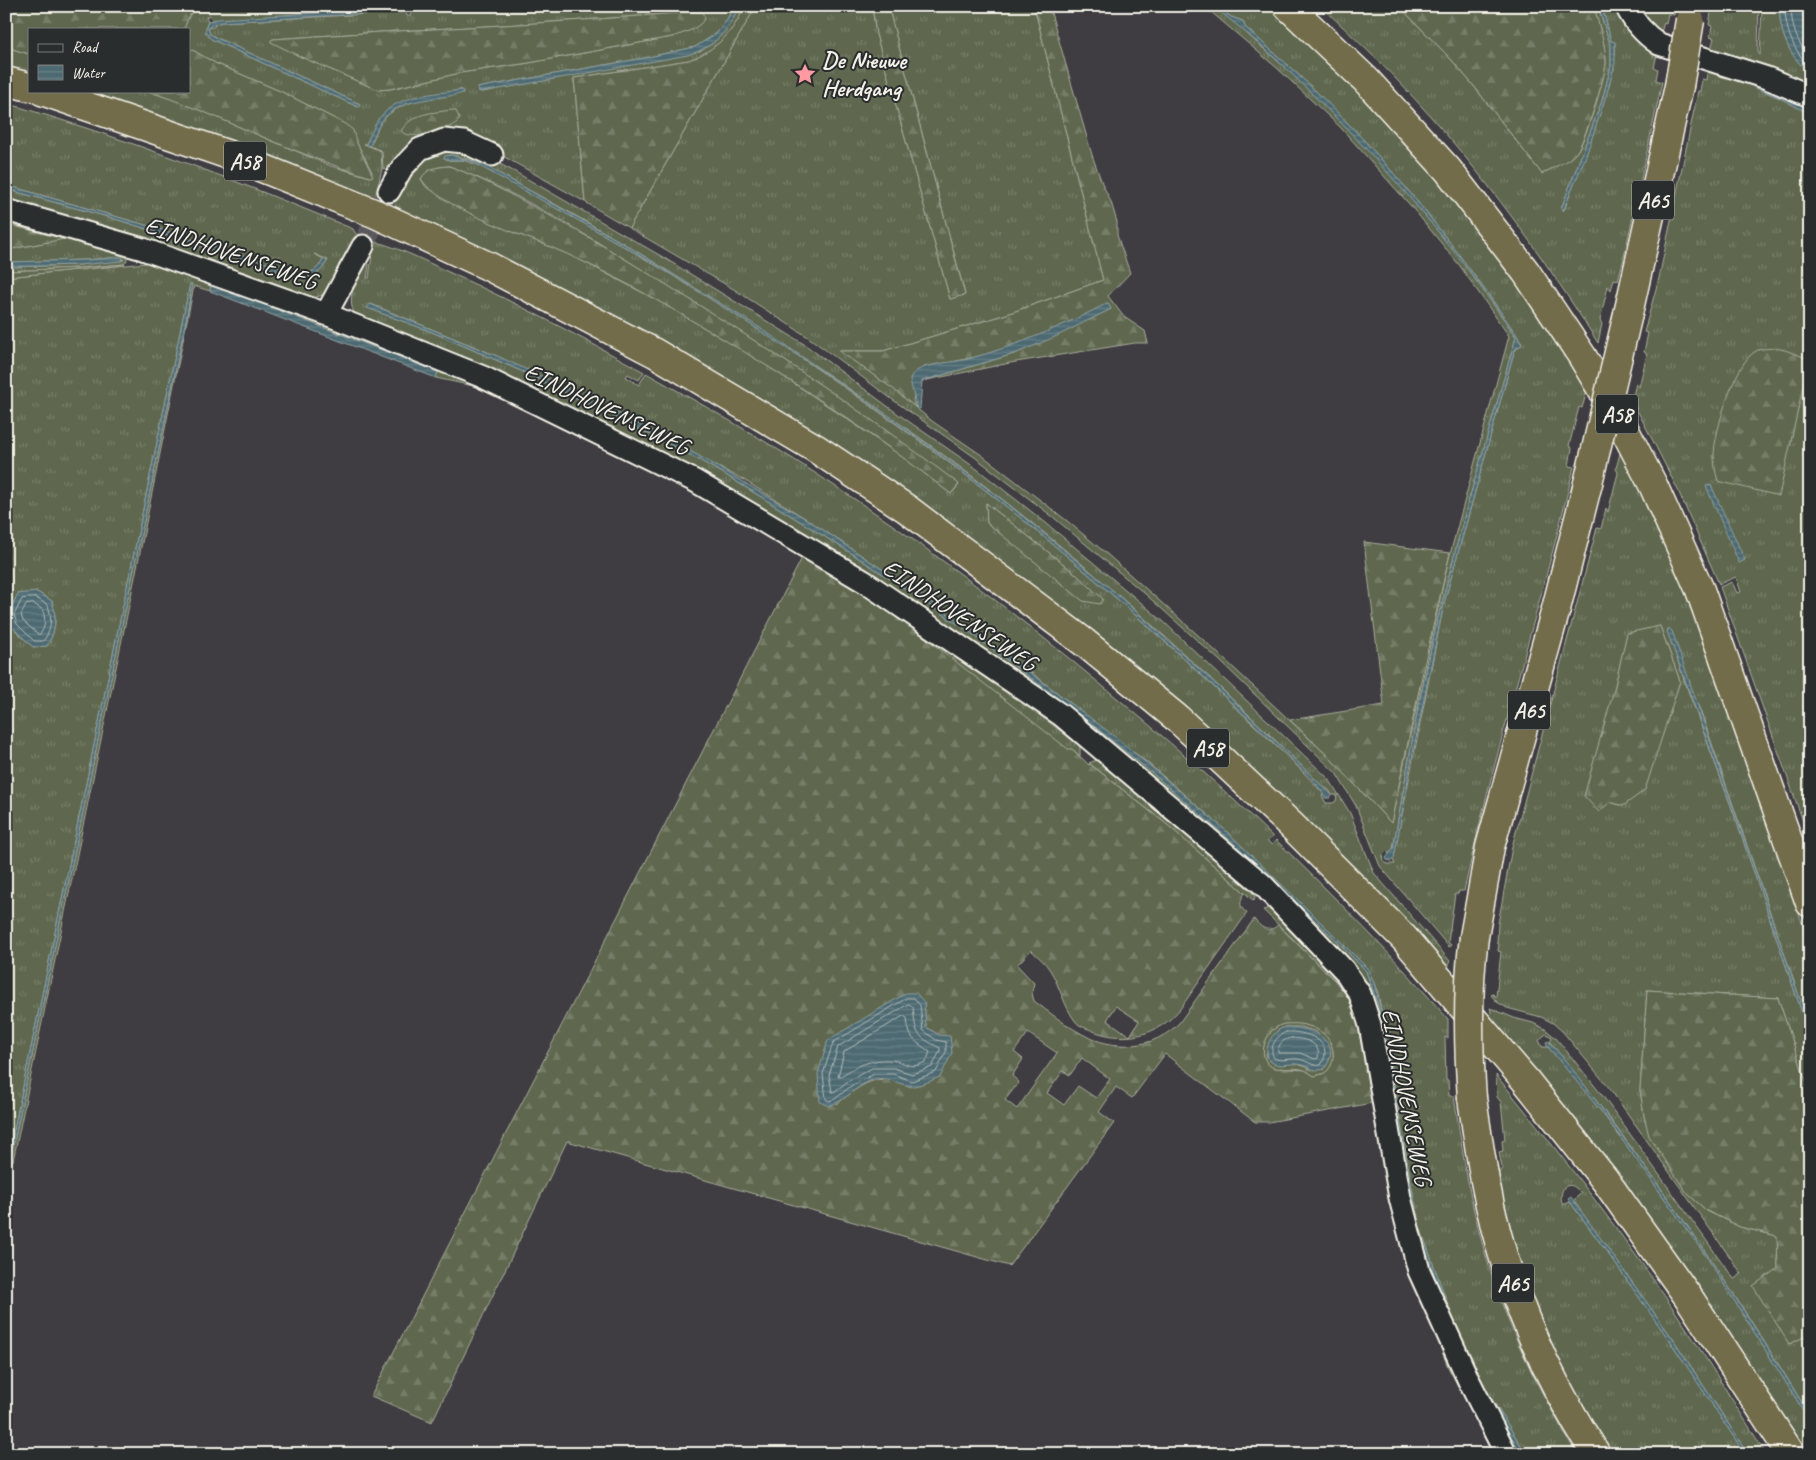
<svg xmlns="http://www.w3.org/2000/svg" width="1816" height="1460" viewBox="0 0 1816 1460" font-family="Caveat,sans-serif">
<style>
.grass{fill:url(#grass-tufts);stroke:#a9ac9c;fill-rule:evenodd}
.forest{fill:url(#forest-firs);stroke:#a9ac9c;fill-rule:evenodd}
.water{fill:url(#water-rules);stroke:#90a0a1}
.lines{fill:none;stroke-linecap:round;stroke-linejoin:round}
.shore{stroke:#b1bbb9;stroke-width:1}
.minor-tunnel{stroke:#5a585b;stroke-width:21;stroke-dasharray:21 11;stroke-linecap:butt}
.minor-casing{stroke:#f4f1e8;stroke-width:25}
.motorway-casing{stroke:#f4f1e8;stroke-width:31}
.minor{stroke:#2a2d2e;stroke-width:21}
.motorway{stroke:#736c4b;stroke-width:28}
.motorway-bridge-casing{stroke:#f4f1e8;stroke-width:31;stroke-linecap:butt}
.motorway-bridge{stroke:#736c4b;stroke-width:28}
.labels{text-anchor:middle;stroke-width:4;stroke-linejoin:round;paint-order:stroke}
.shield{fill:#2a2d2e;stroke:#b7b6b0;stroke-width:1}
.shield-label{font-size:22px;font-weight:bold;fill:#f4f1e8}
.poi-label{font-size:24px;font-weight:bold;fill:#f4f1e8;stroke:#2a2d2e;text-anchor:start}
.street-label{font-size:24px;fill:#f4f1e8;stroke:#2a2d2e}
</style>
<defs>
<pattern id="grass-tufts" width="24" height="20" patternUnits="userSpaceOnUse" patternTransform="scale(1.25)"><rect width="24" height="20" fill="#5e684f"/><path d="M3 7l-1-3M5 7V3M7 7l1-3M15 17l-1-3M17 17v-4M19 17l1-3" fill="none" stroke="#767e68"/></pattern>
<pattern id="forest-firs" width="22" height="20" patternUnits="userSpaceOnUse" patternTransform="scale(1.25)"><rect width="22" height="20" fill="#5e684f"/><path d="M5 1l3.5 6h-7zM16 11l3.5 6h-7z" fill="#767e68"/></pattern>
<pattern id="water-rules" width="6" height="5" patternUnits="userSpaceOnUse" patternTransform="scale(1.25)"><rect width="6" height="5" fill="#4d6a72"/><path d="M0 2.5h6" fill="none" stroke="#678086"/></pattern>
</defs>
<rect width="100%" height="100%" fill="#3f3d42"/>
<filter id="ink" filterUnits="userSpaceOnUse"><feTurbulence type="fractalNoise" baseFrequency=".02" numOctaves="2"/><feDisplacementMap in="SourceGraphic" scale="10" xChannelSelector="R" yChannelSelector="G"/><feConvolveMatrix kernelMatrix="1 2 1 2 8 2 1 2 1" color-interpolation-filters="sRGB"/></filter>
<g filter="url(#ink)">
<g class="grass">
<path d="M203 6H406V8L212 20 210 15 206 17 208 21 206 27 211 39 358 107 360 104 217 38 210 34 208 29 210 26 211 28 215 26V24L222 22 406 12 407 16H411L410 12 496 6H734L726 21 717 33 695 47 644 58 482 87 478 88V91L482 92 700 51C721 40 729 27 740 6H745C733 33 716 50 689 60L574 78 585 202 483 145 458 135 383 169 382 151 370 146C374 138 377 128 382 121 400 99 435 97 461 90L403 101 377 122 366 144H364L381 151 382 169 375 198 201 131 85 91H148L179 101 331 166 370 177 372 172 356 141 345 124 282 92 215 63 189 48V29H184C189 16 189 11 203 6ZM689 12H702L693 29 672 37 529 63 460 73 390 89 378 90 299 56 271 41 273 39C412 29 551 24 689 12Z"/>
<path d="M756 6H872L876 34 950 299 965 294 888 6H1034L1103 280 1007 314 883 351H840L892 388 932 421 983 456 1066 520 1108 555 1208 644 1330 758 1391 823 1449 558 1509 336 1460 266 1410 205 1341 128 1277 68 1204 6C1207 6 1209 6 1212 6 1221 9 1247 34 1256 42 1356 128 1442 228 1516 337L1466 510 1437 622 1418 708 1393 849 1389 854 1387 851 1383 855 1384 862 1388 864H1395L1393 860 1444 603 1514 352 1522 344 1516 334C1460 253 1399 173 1329 104 1302 77 1273 52 1245 27L1243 21 1231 17 1216 6H1269C1395 115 1503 247 1587 391L1582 408 1579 407 1569 446 1572 448 1569 466 1574 467C1540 609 1495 749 1464 891H1459L1458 894H1455L1448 942 1451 945 1449 947 1380 866 1356 806 1336 773 1219 660 1144 593 1053 517 976 458 893 400 808 337 735 290 629 228Z"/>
<path d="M1321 6H1399L1450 58 1473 85 1542 174C1551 168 1568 161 1575 154 1585 145 1605 77 1606 63 1606 44 1598 24 1594 6H1598L1611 47V66L1602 101 1561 209 1564 210 1599 117 1615 54V43L1611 41 1602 6H1620L1657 54 1654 68 1658 69 1656 80 1662 82 1623 262 1618 280 1614 279 1611 290 1608 286 1600 320 1602 324 1598 343C1543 256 1483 173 1413 97 1384 65 1352 36 1321 6Z"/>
<polygon points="1632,6 1677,6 1674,15 1668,14 1666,24 1664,23 1660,35"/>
<path d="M1712 6H1759L1758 52 1760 55 1762 6H1780C1778 31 1790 58 1810 73V89L1707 51 1708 48 1711 49 1714 38 1710 37 1712 26 1709 25Z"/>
<polygon points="6,47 29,54 29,73 6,67"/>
<path d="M1708 68 1810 102V109L1769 89 1754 87 1780 98 1810 114V841L1720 587 1732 582 1737 593 1741 592 1736 577 1719 584 1677 488 1632 400 1636 383 1639 387 1647 354 1644 352 1648 333 1644 332 1659 278 1698 91H1700L1702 79 1706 80ZM1707 486 1745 560 1739 562Z"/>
<path d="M6 103C125 138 239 181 353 229L358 237 347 255 338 265 348 255 326 294 313 298H303L6 205V189L112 218 302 277C315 277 321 272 328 260L314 254 324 259C317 270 311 275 297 273L156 228 6 185Z"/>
<path d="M432 148 473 150 517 173 661 256 804 344 898 414 977 469 1046 523 1164 622 1329 779 1350 813 1374 873 1450 961 1448 969 1101 639 1010 568 955 528 899 488 788 416 680 352 520 267 392 206 403 184 420 168 409 176ZM451 155C478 159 502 175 525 188 570 212 614 237 657 264 777 341 895 415 1007 503 1118 590 1222 687 1322 786L1329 790 1332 795H1337L1336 801 1333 803H1326L1322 796 1324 794 1304 773C1198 670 1089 569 971 479 862 397 749 320 632 251 581 221 530 193 478 165L463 160H449L444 158 445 156ZM449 166C523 194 591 238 658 280 762 344 863 411 959 485L951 494 907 460 813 396 752 356 666 305 571 255 508 230 426 187 421 179C428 168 437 167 449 166ZM986 503 1076 574 1017 546 987 523Z"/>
<path d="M6 216C124 247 238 286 351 330 504 389 654 458 793 543 893 604 987 674 1080 746V756L1072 749 1068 750 905 623 833 574 753 526 689 490 523 409 473 386 436 378 438 372 211 284 210 291 194 286 135 577 13 1161 6 1160V277L146 263 126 256 127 260 124 264 79 268 6 271V267L78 265 124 260 121 257 87 260 6 262V250L63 239 6 224ZM190 284H192L187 315 15 1137 11 1154H9ZM37 592 52 601C57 619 56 630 47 646L33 647 12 627 8 613 18 594Z"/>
<path d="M377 242C405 250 431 264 457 276 521 305 582 338 644 372L639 380 628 374 626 377 639 385 646 373C703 405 760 437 815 473 916 538 1013 611 1105 688 1163 736 1220 785 1273 837L1267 841 1272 845 1276 840C1335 897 1394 957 1448 1019V1038L1445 1037 1446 1080H1448L1449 1096H1454C1461 1141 1467 1186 1479 1231 1499 1310 1534 1384 1577 1454H1526L1482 1383 1458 1332 1420 1228 1410 1178 1382 1014 1378 993 1368 969 1223 828 1149 764 1019 663 915 591 808 520 744 480 497 356 371 304 368 308 432 332 528 374 681 450 721 472 851 553 967 630 1089 722 1152 773 1230 840 1335 939 1366 971 1378 1005 1409 1184 1417 1224 1424 1245 1448 1313 1479 1384 1523 1454H1510L1423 1264 1374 1018 1233 859 831 554 358 319C343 300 357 282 364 262L369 264 367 278H369L372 254Z"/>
<path d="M1621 450 1658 528 1687 596 1771 831 1810 946V1028L1703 718 1668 630 1683 677 1734 814 1810 1036V1093L1778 998 1647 990 1640 1090 1644 1116 1650 1136 1687 1193 1707 1211 1740 1227 1778 1236V1268L1789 1344 1810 1334V1416C1732 1286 1645 1160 1550 1042L1552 1037 1546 1034 1539 1040 1542 1047H1548L1585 1090 1642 1166 1708 1259 1739 1307 1810 1421V1454H1806C1713 1299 1608 1154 1490 1017L1491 1011 1490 1008 1514 1018 1533 1023 1545 1029 1556 1038 1602 1095 1734 1279 1742 1274 1610 1089 1563 1032 1553 1023 1541 1017 1507 1008 1497 1002 1491 995 1493 994 1496 997 1501 952 1498 951 1499 944 1497 943 1498 924 1512 847 1597 528 1601 529 1606 508 1608 512 1618 473 1616 468ZM1660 626 1680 681 1665 725 1623 806 1610 802 1615 686 1627 634Z"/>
<path d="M1097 760C1151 803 1204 848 1255 895L1254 901 1170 827 1089 763Z"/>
<polygon points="1270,908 1308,945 1356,1000 1388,1166 1494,1454 1448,1367 1410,1269 1398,1224 1372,1103 1361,1036 1356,1015 1349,997 1336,981 1263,910"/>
<path d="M1293 1023C1303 1024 1315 1026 1323 1033 1333 1041 1337 1059 1329 1069 1325 1074 1319 1075 1314 1076 1311 1074 1307 1071 1304 1070 1294 1065 1278 1073 1270 1066 1258 1057 1264 1037 1274 1029 1280 1024 1286 1023 1293 1023ZM1285 1027H1301L1317 1032 1328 1062 1324 1069H1310L1298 1064 1270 1061 1266 1054 1277 1031Z"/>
<path d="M1496 1075C1551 1142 1605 1211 1655 1282 1694 1338 1730 1396 1766 1454H1748L1673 1339 1573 1201 1581 1193C1575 1187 1572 1183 1564 1187 1561 1193 1560 1199 1563 1205L1570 1202C1632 1284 1690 1368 1745 1454H1605L1555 1369 1493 1182 1502 1168 1499 1152 1503 1151 1502 1141 1505 1140 1501 1102 1497 1097Z"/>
</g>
<g class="forest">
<path d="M6 6H203C189 11 189 16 184 29H29V54L6 47Z"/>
<path d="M745 6H756L629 228 585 202 574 78 689 60C716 50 733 33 745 6Z"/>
<polygon points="872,6 888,6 965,295 950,299 876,34"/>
<path d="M1034 6H1049L1092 155 1102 183 1111 202 1117 222V235L1130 273 1108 296 1124 317 1145 331 1148 343H1135L1010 363 922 381 1017 353 1111 309 1108 304C1070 322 1032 341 992 353 969 359 947 363 924 367L913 400 916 408 892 388 839 351H883L1007 314 1103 280Z"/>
<path d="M1399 6H1594C1598 24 1606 44 1606 63 1605 77 1584 145 1575 154 1568 162 1551 168 1542 174L1473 85 1450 58Z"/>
<path d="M689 12H702L705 18C699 29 684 33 672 37L529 63 460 73 390 89 378 90 299 56 271 42V40L273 39C412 29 551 24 689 12Z"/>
<path d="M189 48 215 63 282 92 345 124 353 130 356 141 373 176 370 177C294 155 223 116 148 91H189Z"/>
<path d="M452 110 456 111 460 119C453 130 409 142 401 131 413 112 432 113 452 110Z"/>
<path d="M449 166C479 177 506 192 534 207 572 227 609 249 646 272 753 338 859 408 959 484L951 494C876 435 795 382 713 333 659 301 604 269 546 245 515 233 438 205 421 179 427 168 437 167 449 166Z"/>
<polygon points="6,224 64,239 6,250"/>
<polygon points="124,264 125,265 6,277 6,271 79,268"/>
<path d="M1775 348 1785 350 1809 359 1779 496 1718 481C1715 471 1714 463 1714 454 1715 430 1735 362 1756 351 1761 348 1769 349 1775 348Z"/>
<polygon points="986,503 1076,574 1103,599 1100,604 1083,601 987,523"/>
<polygon points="1364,542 1450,553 1426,657 1391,823 1330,758 1290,720 1384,705"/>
<path d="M803 556 905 622 1068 749H1072L1089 765 1090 764 1170 827 1245 893C1239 901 1239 908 1247 913L1180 1009C1158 1036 1125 1043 1093 1031 1087 1028 1080 1027 1076 1022 1064 1007 1060 986 1050 970 1045 962 1037 956 1031 950L1017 965 1034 983 1032 993 1034 1001C1049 1012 1065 1025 1082 1034 1114 1051 1153 1050 1179 1023L1254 919C1260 927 1268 934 1278 925L1335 981 1348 997 1356 1015 1372 1103 1269 1122H1255L1165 1054 1132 1098 1116 1087 1099 1112 1114 1123 1009 1266 567 1141 432 1422 371 1396ZM924 1002 926 1027 939 1035 911 1087C906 1084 899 1081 893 1080 871 1075 853 1091 837 1104ZM1116 1006 1139 1021 1130 1036 1107 1020ZM1284 1024C1297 1023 1310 1024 1321 1032 1333 1040 1338 1058 1328 1070 1325 1074 1319 1075 1314 1076L1305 1070 1274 1068C1258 1061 1262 1040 1273 1030 1276 1027 1280 1025 1284 1024ZM1028 1033 1057 1053 1017 1109 1005 1100 1019 1082 1012 1076 1023 1059 1014 1052ZM1082 1058 1110 1079 1096 1098 1078 1086 1064 1105 1047 1093 1063 1071 1070 1075Z"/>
<polygon points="1660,626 1680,681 1645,790 1623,806 1610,802 1599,812 1584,796 1615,686 1627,633"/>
<polygon points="1647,990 1778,998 1810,1093 1810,1334 1789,1344 1753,1286 1778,1268 1777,1236 1740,1227 1707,1211 1687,1193 1649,1136 1644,1116 1640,1090"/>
</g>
<g class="water">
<polygon points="425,6 496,6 222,22 210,26 208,28 210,34 217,38 360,104 360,106 358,107 211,39 205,32 208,21 218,19"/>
<path d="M734 6H740C727 32 716 46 688 55L482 92 478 91V88L482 87 644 58 695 47 717 33 726 21Z"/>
<path d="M1212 6H1216L1231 17 1243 21 1245 27C1273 52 1302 77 1329 104 1399 173 1460 253 1516 334L1522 345 1516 348 1514 352 1444 603 1411 762 1394 859 1391 861 1387 860 1386 858 1393 849 1418 708 1437 622 1466 510 1516 337C1457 249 1388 168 1312 94 1281 63 1248 32 1212 6Z"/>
<polygon points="1598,6 1602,6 1611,41 1615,42 1615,63 1607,93 1586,156 1563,211 1561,209 1602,101 1611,66 1611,47"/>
<path d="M1780 6H1810V73C1790 58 1778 31 1780 6Z"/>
<polygon points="1755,84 1810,109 1810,114 1780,98 1753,87"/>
<path d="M461 90 463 91V93C436 101 397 96 380 124 376 131 373 139 370 146L366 144C371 135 374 124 381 116 400 94 434 94 461 90Z"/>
<path d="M451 155 484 165 621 242 760 328 892 418 1004 501 1109 587 1218 686 1332 795 1330 798H1325C1318 782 1302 770 1290 758 1263 732 1236 707 1208 681 1086 567 956 461 817 368 756 328 695 288 632 251 581 221 529 194 478 165L463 160H449L444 158 445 156Z"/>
<path d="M6 185 156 228 297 273C311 275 317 270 324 259L327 261C320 275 310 279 295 276L112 218 6 189Z"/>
<polygon points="121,257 123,258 122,261 78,265 6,267 6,262 87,260"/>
<polygon points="190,284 192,284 187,315 15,1137 11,1155 9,1154"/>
<polygon points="211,284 438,372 436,378 210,291"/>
<path d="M1108 303 1111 309 1057 336 1017 353 922 381 920 409H917L910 380C912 363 954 363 968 359 1017 346 1063 326 1108 303Z"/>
<polygon points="370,304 497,356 578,393 687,449 808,520 915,591 998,648 1118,739 1223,828 1332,933 1368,969 1374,983 1382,1014 1410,1178 1420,1228 1458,1332 1482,1383 1526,1454 1523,1454 1520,1451 1479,1384 1448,1313 1424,1245 1417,1224 1409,1184 1378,1005 1366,971 1335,939 1230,840 1152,773 1089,722 967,630 851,553 721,472 681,450 528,374 432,332 367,308"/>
<polygon points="1711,485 1745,560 1739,563 1706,486"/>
<path d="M37 592 52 601C57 619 56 630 47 646L33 647 12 627 8 614 18 594Z"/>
<polygon points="1670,629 1672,631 1810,1028 1810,1036 1734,814 1667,631"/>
<path d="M906 993H916L924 1002 926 1027 939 1035 950 1036 952 1053 940 1077C932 1080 918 1087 910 1086 898 1084 889 1077 876 1079 857 1083 846 1102 828 1106L820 1102 818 1074 828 1040Z"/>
<path d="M1285 1027C1307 1026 1346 1040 1324 1069 1313 1073 1308 1065 1297 1064 1287 1063 1279 1068 1270 1061 1262 1049 1272 1031 1285 1027Z"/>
<path d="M1548 1041C1575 1069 1597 1103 1620 1133 1689 1224 1751 1319 1810 1416V1421L1708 1259 1605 1116 1548 1047 1546 1042Z"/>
<polygon points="1571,1197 1673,1339 1748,1454 1745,1454 1672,1344 1604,1248 1568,1199"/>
</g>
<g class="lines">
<g class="shore">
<path d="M1785 6C1785 30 1793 50 1810 67"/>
<path d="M1791 6C1791 26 1797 43 1810 58"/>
<path d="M36 598 48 605C52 618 52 631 43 641H34L17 624 14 615 22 599Z"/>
<path d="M34 604 42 609C46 618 46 628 39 635L23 621 21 615 26 605Z"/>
<polygon points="907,998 914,998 920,1005 923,1030 936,1040 946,1042 946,1052 936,1072 912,1081 893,1074 874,1074 851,1086 835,1099 829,1101 826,1099 823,1074 833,1043"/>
<path d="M909 1004 913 1007C916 1035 915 1035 940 1048V1051L932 1067 912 1074 894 1068H872L848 1081 834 1092H832L829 1075 838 1047Z"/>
<path d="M904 1016 907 1018C909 1040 914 1040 930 1052L926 1062C908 1069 913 1065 896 1061 876 1057 857 1065 841 1076H838L844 1052Z"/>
<path d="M1286 1032C1305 1031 1336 1040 1321 1065 1312 1067 1307 1060 1298 1059 1289 1058 1282 1062 1274 1058 1268 1048 1276 1036 1286 1032Z"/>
<path d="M1292 1038C1305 1039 1321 1042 1318 1058L1315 1059 1300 1053H1278C1277 1045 1284 1038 1292 1038Z"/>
</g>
<polyline class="minor-tunnel" points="363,246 389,191"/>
<g class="minor-casing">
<g id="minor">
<path d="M1626 6C1634 23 1644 34 1659 44L1767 78 1810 96"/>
<polyline points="389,191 402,168 420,149 444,140 464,142 492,155"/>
<polyline points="6,210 143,249 326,314 483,377 695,481 865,582 1061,715 1262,884 1344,970 1360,994 1370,1025 1400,1198 1419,1271 1469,1381 1506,1454"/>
<polyline points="326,314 363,246"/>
</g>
</g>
<g class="motorway-casing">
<g id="motorway">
<polyline points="1288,6 1366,80 1448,170 1526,272 1582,356 1617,415 1653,485 1700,590 1810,903"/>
<polyline points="6,81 29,87"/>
<polyline points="42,91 235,157 376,214 488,266 655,353 815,448 907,509 1085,643 1178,719 1290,824 1404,938 1526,1081 1605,1180 1689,1298 1791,1454"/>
<polyline points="1628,314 1679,86"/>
<polyline points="1474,937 1490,847 1556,609 1588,483"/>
<path d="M1472 1098C1476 1126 1480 1153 1485 1181 1503 1278 1542 1371 1596 1454"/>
</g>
</g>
<use href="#minor" class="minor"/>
<use href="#motorway" class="motorway"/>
<g class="motorway-bridge-casing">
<g id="motorway-bridge">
<polyline points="1679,86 1690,20"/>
<polyline points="1588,483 1628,314"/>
<path d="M1472 1098C1468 1044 1467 991 1474 937"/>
</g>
</g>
<use href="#motorway-bridge" class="motorway-bridge"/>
</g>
</g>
<defs>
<g id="sight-bare" transform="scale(1.725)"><path d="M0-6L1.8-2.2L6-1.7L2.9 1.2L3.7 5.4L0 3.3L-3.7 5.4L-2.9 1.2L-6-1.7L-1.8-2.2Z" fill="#ff9aa2" stroke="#2a2d2e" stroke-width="2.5" paint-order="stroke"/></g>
</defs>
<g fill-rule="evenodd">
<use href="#sight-bare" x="805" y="74"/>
</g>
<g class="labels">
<g class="shield">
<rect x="224" y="141.5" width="42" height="39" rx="4"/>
<rect x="1632" y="180.5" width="42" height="39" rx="4"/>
<rect x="1596" y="394.5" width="42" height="39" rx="4"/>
<rect x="1508" y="690.5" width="42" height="39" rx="4"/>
<rect x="1187" y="728.5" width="42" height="39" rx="4"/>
<rect x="1492" y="1263.5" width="42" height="39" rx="4"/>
</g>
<g class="shield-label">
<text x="245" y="169">A58</text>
<text x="1653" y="208">A65</text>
<text x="1617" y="422">A58</text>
<text x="1529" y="718">A65</text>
<text x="1208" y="756">A58</text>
<text x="1513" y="1291">A65</text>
</g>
<g class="poi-label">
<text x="822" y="68">De Nieuwe<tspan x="822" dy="28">Herdgang</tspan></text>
</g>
<g class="street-label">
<text transform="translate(231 253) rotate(19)" y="8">EINDHOVENSEWEG</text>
<text transform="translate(607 409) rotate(26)" y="8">EINDHOVENSEWEG</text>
<text transform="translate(960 615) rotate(34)" y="8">EINDHOVENSEWEG</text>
<text transform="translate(1407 1097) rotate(79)" y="8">EINDHOVENSEWEG</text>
</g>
</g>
<rect width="1816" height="1460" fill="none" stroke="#2a2d2e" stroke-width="25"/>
<rect x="12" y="12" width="1791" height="1435" fill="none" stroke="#f4f1e8" stroke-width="2" filter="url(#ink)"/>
<rect x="28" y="28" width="162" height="65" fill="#2a2d2e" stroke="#7b7b78"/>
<rect x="38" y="44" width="25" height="8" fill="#2a2d2e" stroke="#7b7b78"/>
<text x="72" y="52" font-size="15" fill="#f4f1e8">Road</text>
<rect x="38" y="65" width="25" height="15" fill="url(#water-rules)" stroke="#7b7b78"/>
<text x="72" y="78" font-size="15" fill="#f4f1e8">Water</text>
</svg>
